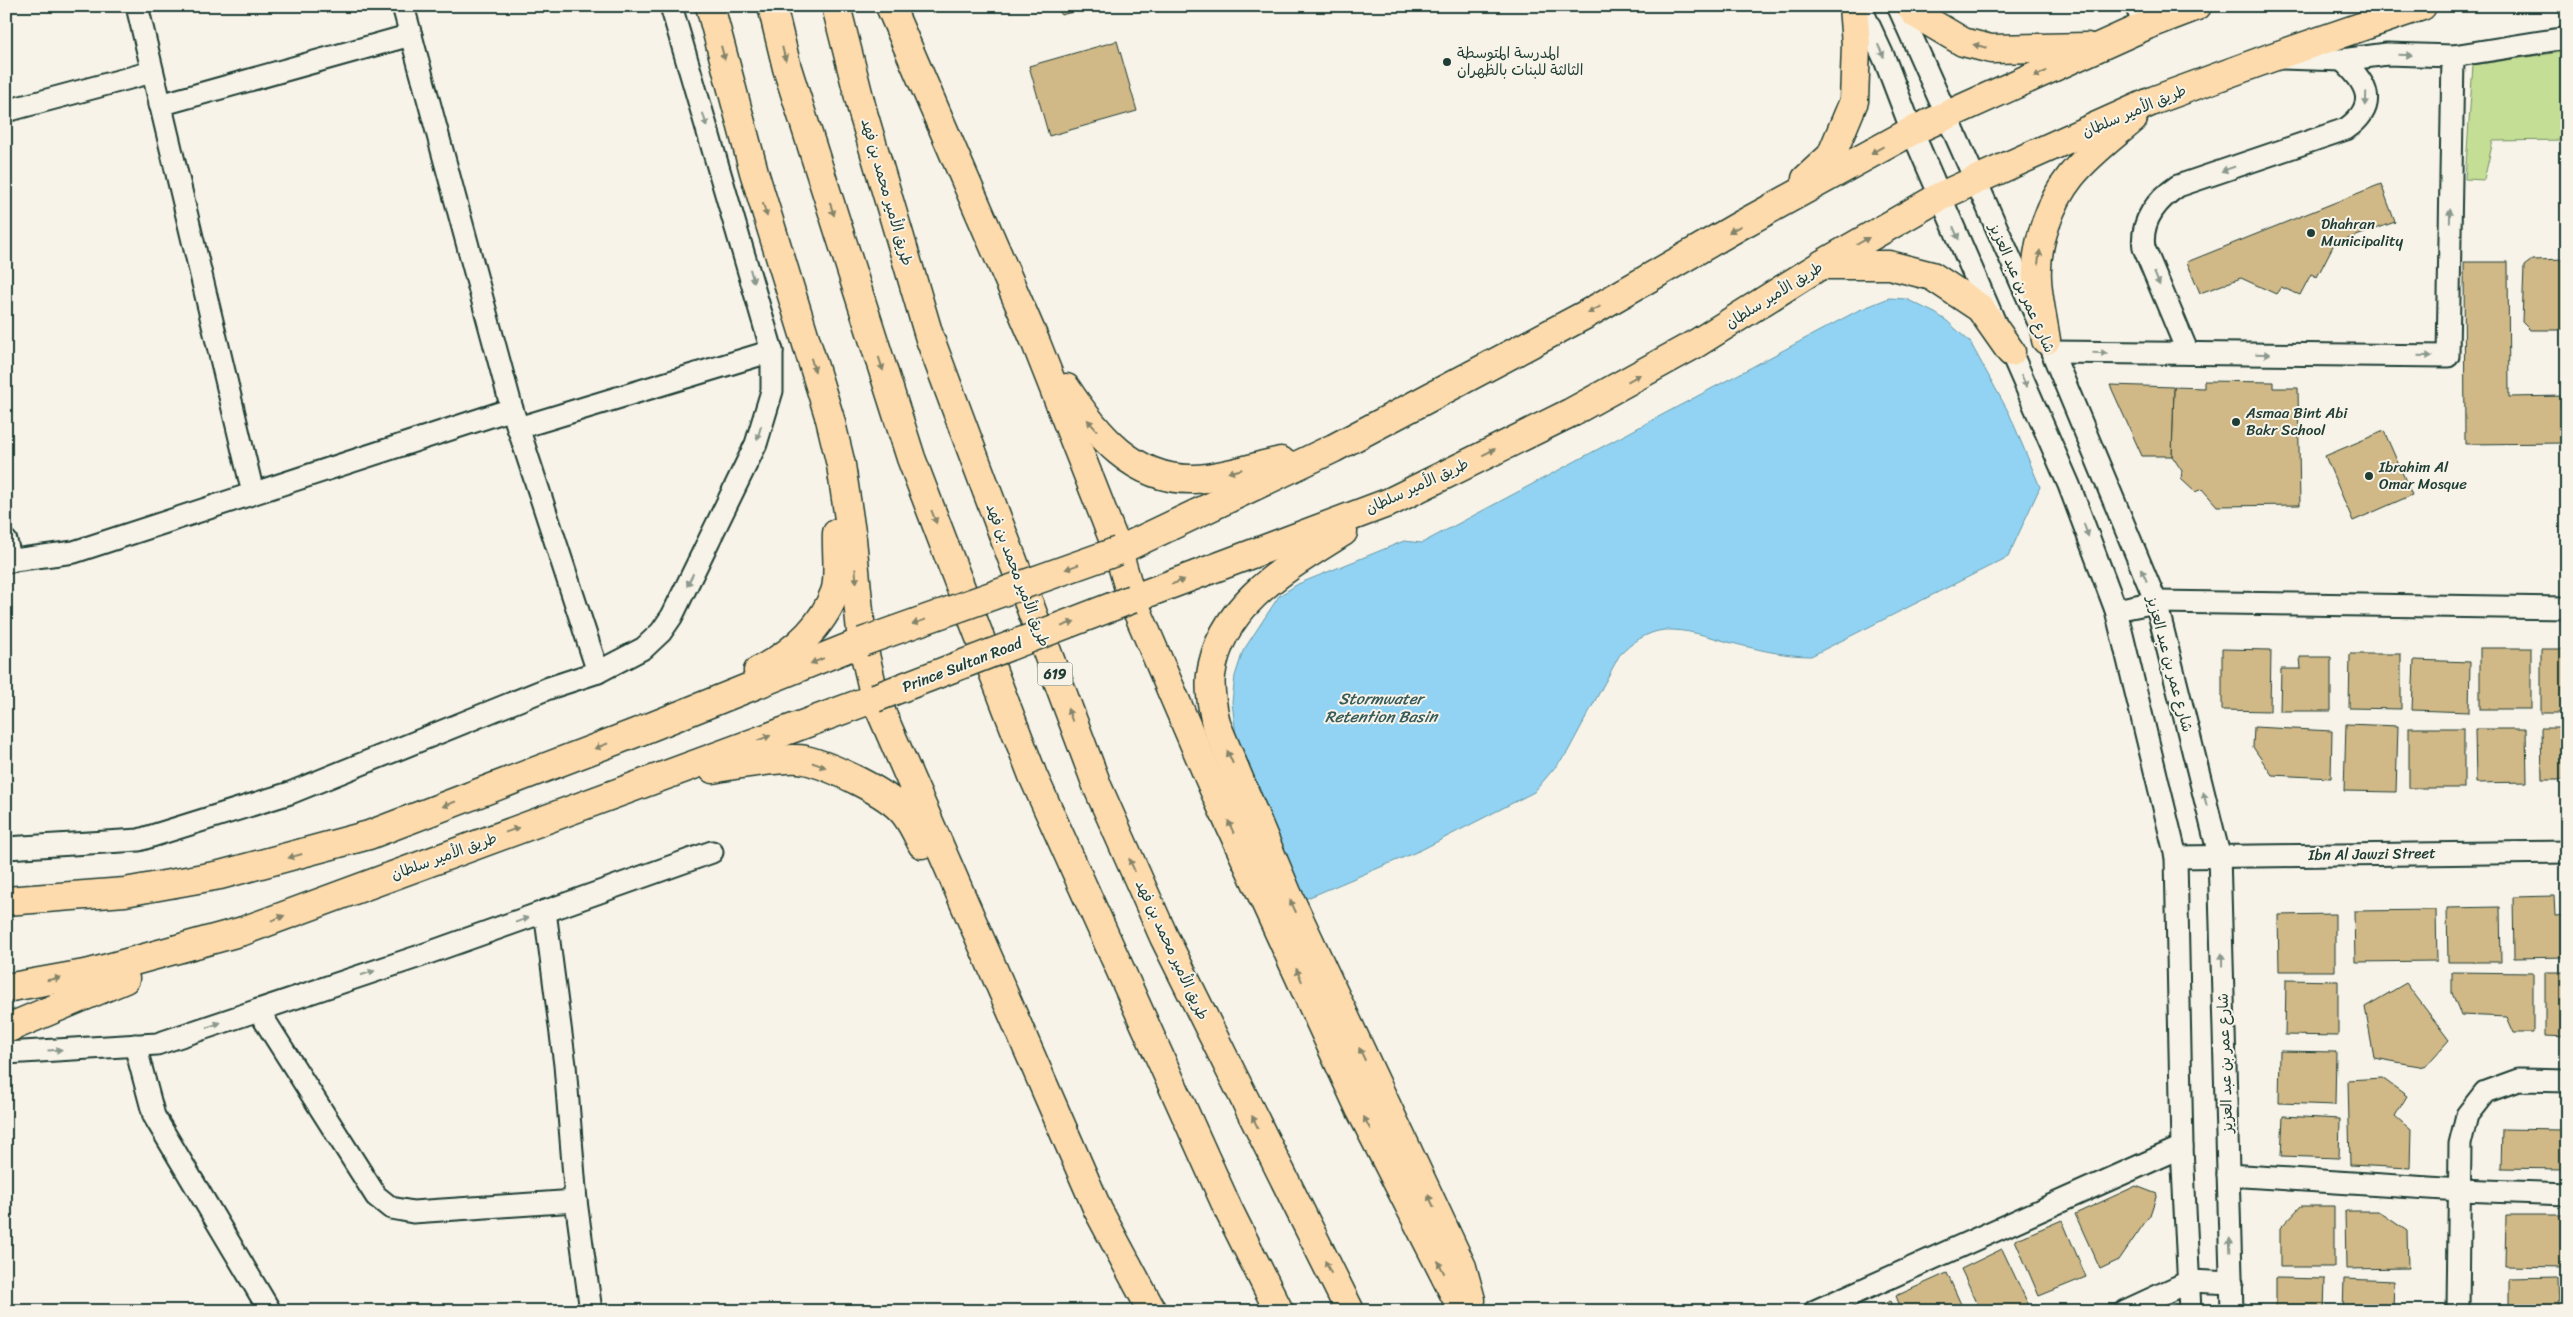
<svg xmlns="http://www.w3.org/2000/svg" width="2573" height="1317" viewBox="0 0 2573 1317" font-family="Sriracha,'Playpen Sans Arabic',sans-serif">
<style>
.green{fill:#c4de95;stroke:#728e64}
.water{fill:#92d3f3;stroke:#6497a7}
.building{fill:#d0b887;stroke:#1f3d34}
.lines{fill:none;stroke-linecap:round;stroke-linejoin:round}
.minor-casing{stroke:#1f3d34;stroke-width:25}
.major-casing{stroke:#1f3d34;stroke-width:31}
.highway-casing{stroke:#1f3d34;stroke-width:31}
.minor{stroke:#f7f3e8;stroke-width:21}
.major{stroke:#fedbac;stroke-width:28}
.highway{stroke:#fedbac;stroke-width:28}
.major-bridge-casing{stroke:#1f3d34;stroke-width:31;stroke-linecap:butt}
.major-bridge{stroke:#fedbac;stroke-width:28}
.oneway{fill:#83846a}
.oneway2{fill:#8b988e}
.poi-dot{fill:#1f3d34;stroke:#f7f3e8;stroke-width:2}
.labels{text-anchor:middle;stroke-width:4;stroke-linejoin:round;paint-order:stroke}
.shield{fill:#f7f3e8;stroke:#60746a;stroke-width:1}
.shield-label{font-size:14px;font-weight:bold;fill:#1f3d34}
.poi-label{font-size:15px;fill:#1f3d34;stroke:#f7f3e8;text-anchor:start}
.street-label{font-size:15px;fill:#1f3d34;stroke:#f7f3e8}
.water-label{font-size:16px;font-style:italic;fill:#365b5a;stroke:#f7f3e8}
</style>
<rect width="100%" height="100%" fill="#f7f3e8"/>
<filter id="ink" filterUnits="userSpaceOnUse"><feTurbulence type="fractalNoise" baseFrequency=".02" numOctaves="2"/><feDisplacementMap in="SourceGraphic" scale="10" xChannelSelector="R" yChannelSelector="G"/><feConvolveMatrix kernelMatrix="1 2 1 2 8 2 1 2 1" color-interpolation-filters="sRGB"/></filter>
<g filter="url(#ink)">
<polygon class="green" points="2567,51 2567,140 2493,141 2484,180 2465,179 2473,65"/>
<path class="water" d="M1889 298 1906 299 1935 313 1947 321 1970 342 2009 413 2040 487 2008 557 1811 656C1782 656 1756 649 1728 642 1707 636 1686 629 1664 630 1646 632 1631 643 1619 656L1567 753 1534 792 1421 850 1305 899 1238 753 1232 702 1235 676 1243 651 1279 596 1298 584 1404 541 1422 543 1857 311Z"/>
<g class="building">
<polygon points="1059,6 1095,6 1061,15"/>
<polygon points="1117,41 1137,111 1049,136 1029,66"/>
<polygon points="2381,184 2395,222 2334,244 2317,277 2311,274 2300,295 2281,287 2276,294 2241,278 2200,293 2187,262"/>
<polygon points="2567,259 2567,330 2530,330 2522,322 2524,266 2532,260"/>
<polygon points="2464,262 2508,262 2509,397 2567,396 2567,443 2465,444"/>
<polygon points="2204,381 2273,382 2273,388 2298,388 2300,505 2217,506 2202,489 2195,492 2181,479 2182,471 2172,456 2174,387 2204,388"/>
<polygon points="2110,385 2174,387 2172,456 2142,456"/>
<polygon points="2384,431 2412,495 2353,521 2325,456"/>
<rect x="2480" y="648" width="51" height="61"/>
<polygon points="2222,649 2271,650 2270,711 2222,710"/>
<rect x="2541" y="649" width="26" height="64"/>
<polygon points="2350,654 2401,654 2401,709 2349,708"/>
<polygon points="2300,657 2331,657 2331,711 2280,711 2281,669 2301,669"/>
<polygon points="2414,660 2470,662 2469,712 2412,710"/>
<polygon points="2346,724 2398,726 2396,792 2344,791"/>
<polygon points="2254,727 2332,731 2331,778 2272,775 2253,747"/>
<rect x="2409" y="728" width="55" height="60"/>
<polygon points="2541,728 2567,728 2567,780 2542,780"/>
<polygon points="2475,729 2526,729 2527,782 2476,783"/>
<polygon points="2554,896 2555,916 2566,915 2567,957 2514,958 2513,897"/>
<polygon points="2500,907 2501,962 2448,962 2447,908"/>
<polygon points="2436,910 2437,961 2355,962 2354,911"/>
<polygon points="2335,914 2335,971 2279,971 2278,915"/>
<polygon points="2452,972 2533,973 2533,1033 2514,1033 2507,1017 2461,1015 2452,993"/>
<polygon points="2545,972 2567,972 2567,1037 2545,1036"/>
<polygon points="2286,980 2338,981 2338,1036 2285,1035"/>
<polygon points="2406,983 2449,1040 2425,1067 2374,1058 2365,1007"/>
<polygon points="2280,1051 2336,1052 2335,1105 2279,1103"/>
<polygon points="2382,1078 2407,1096 2395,1116 2411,1130 2410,1168 2350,1165 2348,1080"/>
<polygon points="2283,1116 2340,1119 2339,1158 2281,1156"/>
<polygon points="2502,1129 2563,1130 2562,1169 2501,1168"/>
<polygon points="2136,1186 2157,1194 2150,1215 2119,1260 2100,1269 2075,1214"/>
<polygon points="2301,1206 2334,1206 2334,1267 2280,1267 2280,1228"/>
<polygon points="2345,1211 2378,1211 2407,1231 2408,1268 2346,1269"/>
<polygon points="2506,1215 2566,1215 2565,1267 2505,1266"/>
<polygon points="2062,1220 2086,1277 2039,1296 2015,1240"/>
<polygon points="2002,1249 2030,1308 2023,1311 1981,1311 1961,1269"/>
<polygon points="1947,1273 1964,1311 1902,1311 1896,1296"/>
<polygon points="2557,1277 2558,1311 2509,1311 2509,1278"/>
<polygon points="2276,1278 2325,1279 2324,1311 2276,1311"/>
<polygon points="2344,1279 2394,1281 2393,1311 2343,1311"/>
<polygon points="1890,1301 1894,1311 1870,1311"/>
</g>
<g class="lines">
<g class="minor-casing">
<g id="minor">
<polyline points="137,6 253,493"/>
<polyline points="403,6 512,409 598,672"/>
<polyline points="1860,6 1885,60 1912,131 1999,332 2011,352 2069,485 2116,610 2176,857 2182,1147 2190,1311"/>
<polyline points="1898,6 2052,352 2156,602 2219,855 2232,1311"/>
<polyline points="2136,6 2145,26"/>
<polyline points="2282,58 2342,60 2387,54 2453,56 2567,38"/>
<polyline points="160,105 411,35"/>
<polyline points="6,111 152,72"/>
<polyline points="2052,352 2448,356 2453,56"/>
<path d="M2188 353 2144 248C2140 221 2157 200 2178 186L2346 129C2380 105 2367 83 2342 60"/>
<polyline points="518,428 772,351"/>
<polyline points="6,541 11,561"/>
<polyline points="6,561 74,552 512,409"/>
<polyline points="2116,610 2156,602 2567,608"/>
<polyline points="6,848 139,840 290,793 549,688 598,672 644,648 661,632 672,616 756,444 772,391 772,351 671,6"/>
<polyline points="2176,857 2567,852"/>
<polyline points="545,911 565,1065 576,1201 591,1311"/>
<polyline points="258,1010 376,1196 391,1208 413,1212 576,1201"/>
<polyline points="135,1045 154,1116 270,1311"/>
<polyline points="6,1053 157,1044 417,957 712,852"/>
<polyline points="2228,1175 2460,1190 2567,1194"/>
<polyline points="1815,1311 2182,1147"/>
<polyline points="2125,1311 2190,1281 2232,1283"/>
<polyline points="2458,1311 2460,1144 2467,1115 2485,1092 2518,1080 2567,1081"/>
</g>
</g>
<g class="major-casing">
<g id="major">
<polyline points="710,6 754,172 830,419 841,465 852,539 862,642 875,698 1098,1210 1152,1311"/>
<polyline points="890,6 1036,343 1118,551 1132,599 1218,799 1360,1109 1463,1311"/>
<polyline points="1910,6 1916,14 1963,42 1991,49 2087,47"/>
<polyline points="1806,179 1831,156 1854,101 1856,45 1853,6"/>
<polyline points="1822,265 1889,265 1932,276 1980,308 2011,352"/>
<path d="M2046 340C2043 320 2038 299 2037 279 2035 245 2050 202 2071 176 2089 154 2112 137 2133 119"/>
<path d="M1066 388C1096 434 1134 481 1194 479 1223 478 1253 467 1281 461"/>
<path d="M1343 532C1288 567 1220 604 1211 675 1209 692 1213 709 1216 724L1287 893 1462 1267 1471 1300"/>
<polyline points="1118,551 1334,448 1585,315 1739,226 1912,131 2145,26 2197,6"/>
<polyline points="1132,599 1390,502 1570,413 1697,343 1821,265 1941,196 1974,181 2155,100 2270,58 2422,6"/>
<path d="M758 671C791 654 822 628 835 592 840 578 836 549 837 533"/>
<path d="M713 769C730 765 790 756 805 760 831 766 889 793 905 814 912 823 917 834 922 844"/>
<polyline points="6,901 125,892 220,875 369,835 638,732 862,642"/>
<polyline points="6,988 90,973 243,931 875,698"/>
<polyline points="6,1029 125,979"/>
</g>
</g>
<g class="highway-casing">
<g id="highway">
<polyline points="772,6 787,68 911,458 1033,776 1229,1211 1279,1311"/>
<polyline points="836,6 863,113 930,339 1098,788 1164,937 1350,1311"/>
</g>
</g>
<use href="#minor" class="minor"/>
<use href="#major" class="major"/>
<use href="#highway" class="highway"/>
<g class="major-bridge-casing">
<g id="major-bridge">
<polyline points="862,642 1118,551"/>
<polyline points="875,698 1132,599"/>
</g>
</g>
<use href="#major-bridge" class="major-bridge"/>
</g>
<defs><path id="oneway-solid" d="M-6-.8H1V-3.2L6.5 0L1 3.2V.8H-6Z" transform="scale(1.25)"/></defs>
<g class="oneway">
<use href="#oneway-solid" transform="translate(1980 46) rotate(-167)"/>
<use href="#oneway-solid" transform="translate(723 53) rotate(75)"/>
<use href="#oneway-solid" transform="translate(784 54) rotate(76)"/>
<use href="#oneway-solid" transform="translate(2040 74) rotate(155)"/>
<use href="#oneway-solid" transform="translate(1877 150) rotate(151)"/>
<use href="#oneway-solid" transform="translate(832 209) rotate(72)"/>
<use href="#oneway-solid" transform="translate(765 210) rotate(73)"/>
<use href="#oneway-solid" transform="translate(1735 229) rotate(151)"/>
<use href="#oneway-solid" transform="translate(1863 241) rotate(-30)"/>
<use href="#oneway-solid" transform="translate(2039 257) rotate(-82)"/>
<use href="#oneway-solid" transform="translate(1594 310) rotate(150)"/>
<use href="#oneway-solid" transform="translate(881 364) rotate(72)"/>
<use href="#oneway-solid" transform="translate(813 365) rotate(73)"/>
<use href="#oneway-solid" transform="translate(1634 378) rotate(-29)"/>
<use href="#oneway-solid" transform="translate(1092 425) rotate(-131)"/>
<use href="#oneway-solid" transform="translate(1489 452) rotate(-26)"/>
<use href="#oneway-solid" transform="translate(1235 471) rotate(167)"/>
<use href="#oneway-solid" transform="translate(934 517) rotate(69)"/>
<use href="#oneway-solid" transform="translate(1072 567) rotate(160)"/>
<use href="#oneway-solid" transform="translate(856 576) rotate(85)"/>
<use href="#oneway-solid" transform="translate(1178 582) rotate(-21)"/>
<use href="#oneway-solid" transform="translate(919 622) rotate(160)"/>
<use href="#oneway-solid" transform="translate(1068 624) rotate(-21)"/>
<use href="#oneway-solid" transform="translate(817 661) rotate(158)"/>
<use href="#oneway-solid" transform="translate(1070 715) rotate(-111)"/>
<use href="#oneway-solid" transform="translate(764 738) rotate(-20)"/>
<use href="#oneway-solid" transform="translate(601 746) rotate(159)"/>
<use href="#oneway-solid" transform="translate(1230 757) rotate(-113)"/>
<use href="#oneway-solid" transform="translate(819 765) rotate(19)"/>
<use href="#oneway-solid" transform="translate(449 804) rotate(159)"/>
<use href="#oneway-solid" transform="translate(1231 827) rotate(-114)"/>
<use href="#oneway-solid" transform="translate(512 830) rotate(-20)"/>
<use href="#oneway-solid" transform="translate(295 856) rotate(164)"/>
<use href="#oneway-solid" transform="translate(1132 865) rotate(-114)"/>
<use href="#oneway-solid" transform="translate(1293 906) rotate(-115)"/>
<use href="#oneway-solid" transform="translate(278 918) rotate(-20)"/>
<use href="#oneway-solid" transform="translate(1299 975) rotate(-114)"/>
<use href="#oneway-solid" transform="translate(54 979) rotate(-10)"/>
<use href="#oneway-solid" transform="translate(1362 1054) rotate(-115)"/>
<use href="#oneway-solid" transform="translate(1255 1122) rotate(-116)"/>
<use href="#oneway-solid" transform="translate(1367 1123) rotate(-117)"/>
<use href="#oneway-solid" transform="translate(1431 1201) rotate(-115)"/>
<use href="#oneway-solid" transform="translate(1328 1267) rotate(-116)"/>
<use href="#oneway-solid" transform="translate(1441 1267) rotate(-117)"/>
</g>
<g class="oneway2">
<use href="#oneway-solid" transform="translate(1881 51) rotate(65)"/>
<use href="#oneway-solid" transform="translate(2405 55) rotate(2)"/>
<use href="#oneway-solid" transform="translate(2366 99) rotate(92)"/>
<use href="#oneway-solid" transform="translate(705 120) rotate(73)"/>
<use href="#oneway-solid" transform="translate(2228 169) rotate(161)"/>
<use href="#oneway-solid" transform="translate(2450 216) rotate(-89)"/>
<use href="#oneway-solid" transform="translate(1956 233) rotate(67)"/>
<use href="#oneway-solid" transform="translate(752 276) rotate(74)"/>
<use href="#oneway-solid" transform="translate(2157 279) rotate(68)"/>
<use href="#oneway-solid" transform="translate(2100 353) rotate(1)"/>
<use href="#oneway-solid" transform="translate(2263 354) rotate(1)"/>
<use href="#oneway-solid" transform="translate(2425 356) rotate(1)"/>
<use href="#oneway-solid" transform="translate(2024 381) rotate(66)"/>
<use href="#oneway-solid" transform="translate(759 433) rotate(107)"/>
<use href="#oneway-solid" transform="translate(2086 530) rotate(70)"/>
<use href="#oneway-solid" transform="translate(2144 575) rotate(-113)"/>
<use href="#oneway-solid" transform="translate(690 580) rotate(116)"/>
<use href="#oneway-solid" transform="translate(2205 799) rotate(-104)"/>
<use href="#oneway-solid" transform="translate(522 920) rotate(-20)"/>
<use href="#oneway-solid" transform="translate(2222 960) rotate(-91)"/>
<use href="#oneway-solid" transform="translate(368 973) rotate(-18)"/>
<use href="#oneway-solid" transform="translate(214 1025) rotate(-19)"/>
<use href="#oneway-solid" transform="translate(55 1050) rotate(-3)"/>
<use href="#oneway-solid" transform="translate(2230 1245) rotate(-92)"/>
</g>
</g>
<g class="poi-dot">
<circle cx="1447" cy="62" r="5"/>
<circle cx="2311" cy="233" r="5"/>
<circle cx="2236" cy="422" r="5"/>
<circle cx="2369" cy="476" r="5"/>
</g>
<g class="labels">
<rect class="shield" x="1037.5" y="662.5" width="35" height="23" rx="4"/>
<g class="shield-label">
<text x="1055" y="679">619</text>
</g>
<g class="poi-label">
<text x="1457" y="58">المدرسة المتوسطة<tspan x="1457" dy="17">الثالثة للبنات بالظهران</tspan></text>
<text x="2321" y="229">Dhahran<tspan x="2321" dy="17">Municipality</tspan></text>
<text x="2246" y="418">Asmaa Bint Abi<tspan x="2246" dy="17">Bakr School</tspan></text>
<text x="2379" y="472">Ibrahim Al<tspan x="2379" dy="17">Omar Mosque</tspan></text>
</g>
<g class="street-label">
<text transform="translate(2134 111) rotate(-23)" y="5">طريق الأمير سلطان</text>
<text transform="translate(887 192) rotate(74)" y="5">طريق الأمير محمد بن فهد</text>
<text transform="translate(2022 288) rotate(66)" y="5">شارع عمر بن عبد العزيز</text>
<text transform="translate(1774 295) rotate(-32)" y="5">طريق الأمير سلطان</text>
<text transform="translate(1417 486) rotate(-25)" y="5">طريق الأمير سلطان</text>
<text transform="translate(1018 575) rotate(69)" y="5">طريق الأمير محمد بن فهد</text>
<text transform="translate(2170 664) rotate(75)" y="5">شارع عمر بن عبد العزيز</text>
<text transform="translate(962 665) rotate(-21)" y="5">Prince Sultan Road</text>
<text transform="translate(2372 854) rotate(-1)" y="5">Ibn Al Jawzi Street</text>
<text transform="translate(444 856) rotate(-20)" y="5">طريق الأمير سلطان</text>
<text transform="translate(1172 950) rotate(65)" y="5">طريق الأمير محمد بن فهد</text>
<text transform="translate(2225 1063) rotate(-92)" y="5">شارع عمر بن عبد العزيز</text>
</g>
<g class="water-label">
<text x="1381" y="704">Stormwater<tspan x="1381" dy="18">Retention Basin</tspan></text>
</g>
</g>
<rect width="2573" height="1317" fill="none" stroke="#f7f3e8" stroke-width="25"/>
<rect x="12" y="12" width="2548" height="1292" fill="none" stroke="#1f3d34" stroke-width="2" filter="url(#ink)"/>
</svg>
